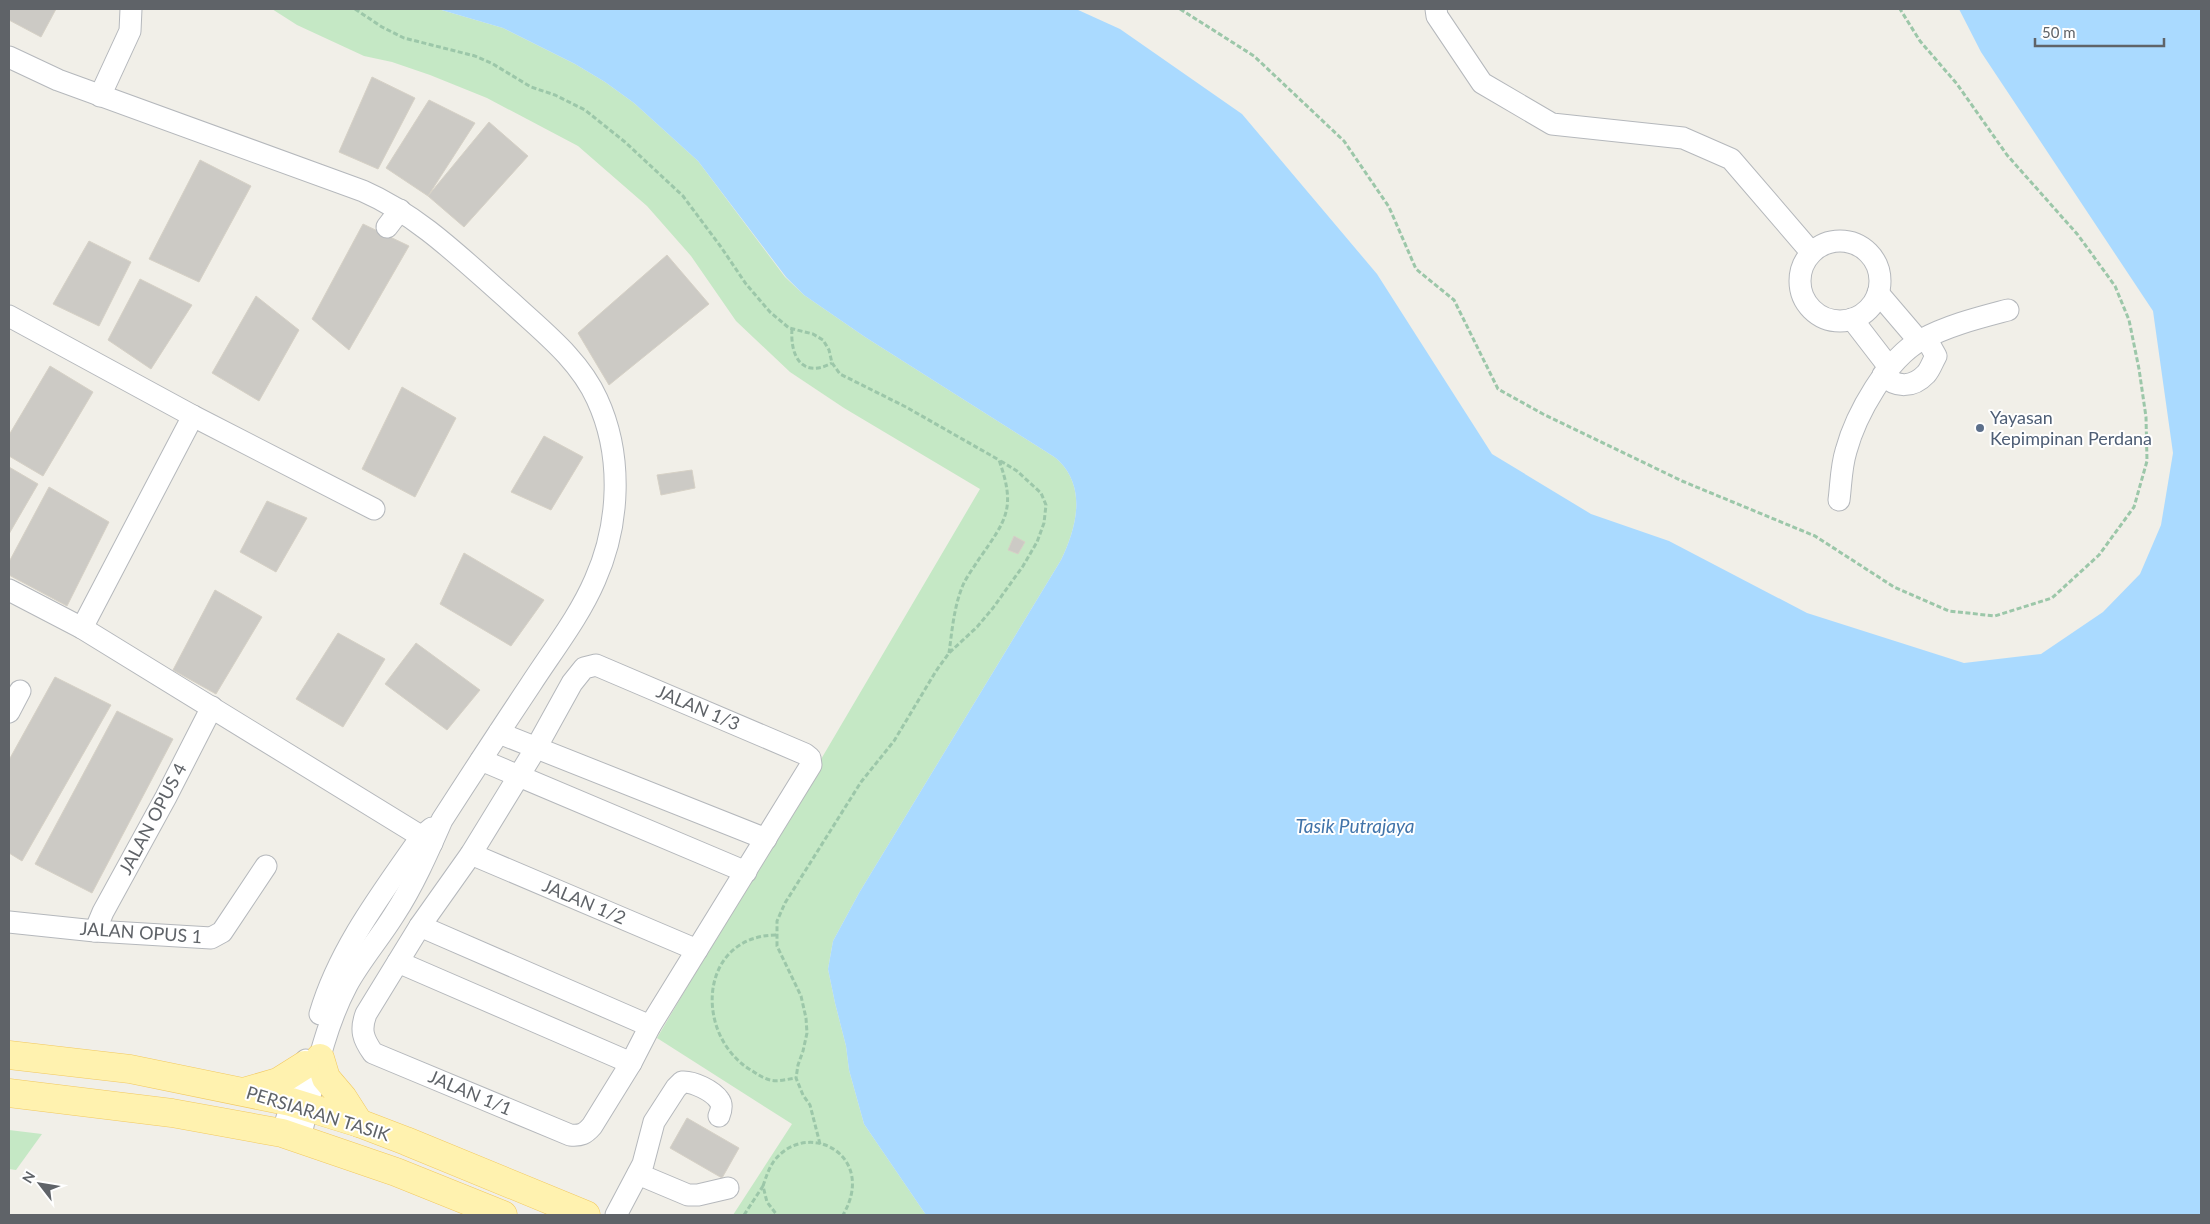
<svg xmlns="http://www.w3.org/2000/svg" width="2210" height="1224" viewBox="0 0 2210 1224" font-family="Lato,sans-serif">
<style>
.green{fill:#c5e8c5}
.water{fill:#aadaff}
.building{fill:#cccac5;stroke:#d6d1c6}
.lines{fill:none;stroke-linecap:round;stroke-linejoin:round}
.minor-casing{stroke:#b5b8bc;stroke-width:23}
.major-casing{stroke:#f2c960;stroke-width:29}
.path{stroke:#9cc7a9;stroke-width:3;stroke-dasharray:5 2.5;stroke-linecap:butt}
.minor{stroke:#fff;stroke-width:21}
.major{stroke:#fff2af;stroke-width:28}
.service-dot{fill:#5c6f8a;stroke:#fff;stroke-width:2}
.labels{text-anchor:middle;stroke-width:4;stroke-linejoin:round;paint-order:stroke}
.service-label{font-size:18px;fill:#4e5e75;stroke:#fff;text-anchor:start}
.street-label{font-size:18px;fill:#5f6368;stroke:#fff}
.water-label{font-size:19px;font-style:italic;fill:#4174aa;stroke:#fff}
</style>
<rect width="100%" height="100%" fill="#f1efe8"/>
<g class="green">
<path d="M272 9H438L503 28 575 64 605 82 634 103 698 161 785 277 804 295 865 337 1037 446C1044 451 1053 455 1059 461 1087 489 1076 529 1061 560L859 893 833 941 828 969 835 1003 846 1046 849 1070 864 1124 926 1215H733L792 1124 657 1038 980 489 844 408 790 372 736 321 691 256 647 206 578 146 487 98 430 75 392 62 364 56 297 25Z"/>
<polygon points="9,1130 42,1134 16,1170 9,1169"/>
</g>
<path class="water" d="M438 9H1076L1120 29 1242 114 1377 274 1492 454 1591 514 1669 541 1807 613 1964 663 2041 654 2103 612 2140 574 2161 525 2173 453 2153 311 1981 52 1959 9H2201V1215H926L864 1124 849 1070 846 1046 835 1003 828 969 833 941 859 893 1061 560C1076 529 1087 489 1059 461 1053 455 1044 451 1037 446L865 337 804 295 786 277 698 161 634 103 605 82 575 64 503 28Z"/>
<g class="building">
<polygon points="9,9 56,9 41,37 9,20"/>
<polygon points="372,77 415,98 378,169 339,152"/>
<polygon points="429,100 475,123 428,196 386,168"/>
<polygon points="489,122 528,156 464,227 428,196"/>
<polygon points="200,160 251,186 199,282 149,259"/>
<polygon points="363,224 409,246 349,350 312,319"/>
<polygon points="89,241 131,262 99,326 53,304"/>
<polygon points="667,255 709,304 609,385 578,333"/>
<polygon points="140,279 192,305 151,369 108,340"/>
<polygon points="256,296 299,330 259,401 212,373"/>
<polygon points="50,366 93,392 43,476 9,456 9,435"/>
<polygon points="402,387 456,418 415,497 362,469"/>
<polygon points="544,436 583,457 551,510 511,492"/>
<polygon points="9,467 38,484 9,534"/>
<polygon points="692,470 695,488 661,495 657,475"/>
<polygon points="49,487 109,522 67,606 9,575 9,562"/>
<polygon points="267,501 307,518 276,572 240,552"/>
<polygon points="1014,536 1025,542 1018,554 1008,550"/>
<polygon points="464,553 544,600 511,646 440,604"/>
<polygon points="215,590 262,617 216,694 173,670"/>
<polygon points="338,633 385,659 343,727 296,699"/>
<polygon points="416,643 480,690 447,730 385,684"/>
<polygon points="55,677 111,705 22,861 9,853 9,760"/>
<polygon points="117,711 173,739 92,893 35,864"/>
<polygon points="687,1118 739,1148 722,1178 670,1148"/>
</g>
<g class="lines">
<g class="minor-casing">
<g id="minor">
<polyline points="1436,9 1437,16 1482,83 1552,124 1683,138 1731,159 1811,252"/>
<path d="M9 57 58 80 363 191C420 216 464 261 511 302 542 331 579 359 597 399 623 455 620 524 595 580 579 617 553 650 531 684 501 729 471 775 442 820 428 852 413 886 394 915 379 939 360 961 347 985 322 1032 313 1087 300 1138"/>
<polyline points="100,96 130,31 131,9"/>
<polyline points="387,227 400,210"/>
<circle cx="1840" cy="281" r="40"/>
<polyline points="1878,293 1919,341"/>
<polyline points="9,316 193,416 374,509"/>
<polyline points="1852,319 1889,367"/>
<path d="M1883 375C1896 388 1913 388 1926 374 1930 370 1933 361 1936 356L1926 338"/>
<path d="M1839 500C1841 485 1841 467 1846 451 1856 414 1887 359 1921 340 1949 325 1978 318 2008 310"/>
<polyline points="9,590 82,628 432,843"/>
<polyline points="82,628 193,416"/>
<path d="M596 665 805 754 810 758 811 765 650 1026 631 1063 592 1126C585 1134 581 1136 570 1135L373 1053C363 1039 360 1030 366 1014L420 926 471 854 536 748 572 683 584 668Z"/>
<polyline points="9,712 20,691"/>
<polyline points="499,733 766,839"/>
<polyline points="481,760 746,872"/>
<polyline points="471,854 697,950"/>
<polyline points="9,922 95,931 211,938 222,932 266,866"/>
<polyline points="420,926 650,1026"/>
<polyline points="95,931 103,912 166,797 212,707"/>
<polyline points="398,962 631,1063"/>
<path d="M320 1014C339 949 382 893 421 837L432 828"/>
<polyline points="282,1133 306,1060"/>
<polyline points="638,1174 688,1195 698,1195 728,1188"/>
<path d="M616 1215 643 1164 654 1122 676 1088 682 1082C693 1081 713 1091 719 1100 723 1105 721 1111 719 1116"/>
</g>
</g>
<g class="major-casing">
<g id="major">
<polyline points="9,1055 130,1069 291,1102 359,1123 406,1141 586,1215"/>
<polyline points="320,1058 326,1078 343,1098 359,1123"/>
<polyline points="247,1091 278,1082 305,1065"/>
<polyline points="9,1093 172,1113 282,1133 396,1172 503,1215"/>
</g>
</g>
<g class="path">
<polyline points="355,9 382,27 404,38 475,56 493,64 531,87 555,95 585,110 625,142 683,196 721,247 746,284 770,312 789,328 813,334 823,340 829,350 832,363 840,374 906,407 999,460"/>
<polyline points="1180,9 1254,56 1344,141 1389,207 1416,269 1454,300 1498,389 1543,414 1682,481 1815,536 1894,587 1949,611 1995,616 2052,598 2099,555 2134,507 2147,461 2146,417 2139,369 2129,320 2115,286 2078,235 2007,155 1957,84 1920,41 1900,9"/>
<path d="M792 329C790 356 802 379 832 363"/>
<path d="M776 935C700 936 693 1032 749 1069 756 1073 762 1078 770 1080 778 1082 788 1079 796 1078"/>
<path d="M820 1144 810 1105 803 1095 796 1078 798 1065 803 1051 807 1033 806 1018 801 996 777 946V921L785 903 861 782 894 741 936 671 949 653 977 627 993 608 1023 566 1037 542 1044 523 1046 505 1041 493 1017 471 999 460C1016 508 1007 519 979 559 974 567 967 576 963 585 954 606 952 631 949 653"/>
<path d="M763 1186C766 1177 769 1168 774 1161 807 1118 878 1155 843 1215"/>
<polyline points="744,1215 763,1186 767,1202 777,1215"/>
</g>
<use href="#minor" class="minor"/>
<use href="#major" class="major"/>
</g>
<circle class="service-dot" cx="1980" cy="428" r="5"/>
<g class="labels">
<g class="service-label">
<text x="1990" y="424">Yayasan<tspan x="1990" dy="21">Kepimpinan Perdana</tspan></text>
</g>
<g class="street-label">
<text transform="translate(698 708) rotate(23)" y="6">JALAN 1/3</text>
<text transform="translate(153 819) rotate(-62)" y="6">JALAN OPUS 4</text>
<text transform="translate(584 902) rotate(23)" y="6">JALAN 1/2</text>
<text transform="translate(141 933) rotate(4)" y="6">JALAN OPUS 1</text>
<text transform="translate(470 1093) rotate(23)" y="6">JALAN 1/1</text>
<text transform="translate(318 1114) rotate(17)" y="6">PERSIARAN TASIK</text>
</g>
<g class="water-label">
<text x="1355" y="833">Tasik Putrajaya</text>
</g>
</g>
<rect width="2210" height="1224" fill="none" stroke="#5f6368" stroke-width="20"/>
<g transform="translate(40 1184) rotate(301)" stroke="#ffffff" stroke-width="4" paint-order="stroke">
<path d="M0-4L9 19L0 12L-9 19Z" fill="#5f6368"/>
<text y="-8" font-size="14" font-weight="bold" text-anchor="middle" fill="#5f6368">N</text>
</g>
<path d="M2035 38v8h129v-8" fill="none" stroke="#5f6368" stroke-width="2.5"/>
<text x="2042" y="38" font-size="15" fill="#5f6368" stroke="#ffffff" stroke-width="4" paint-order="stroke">50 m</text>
</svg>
